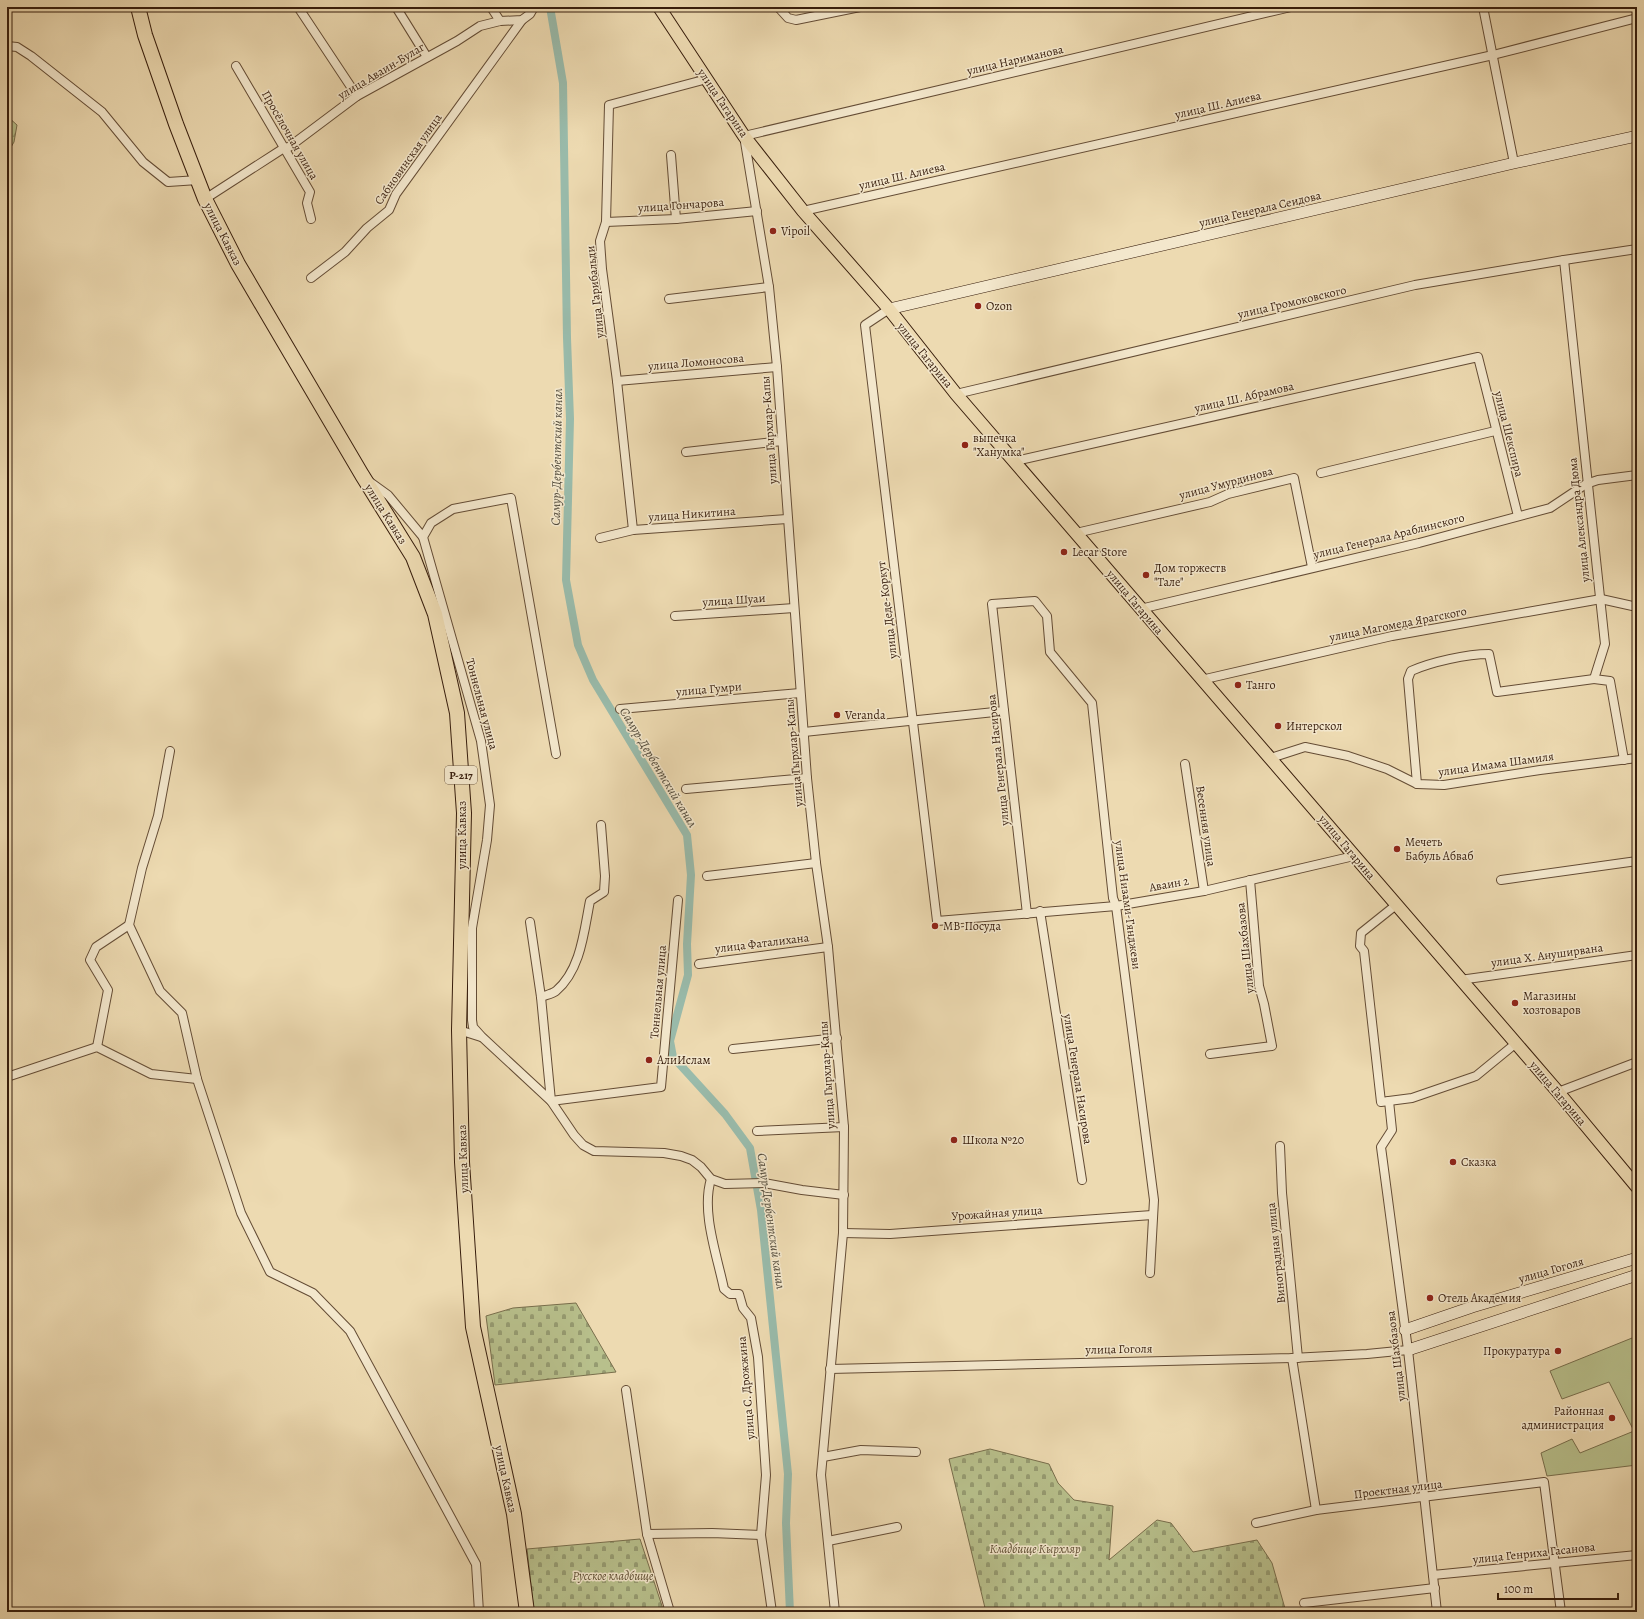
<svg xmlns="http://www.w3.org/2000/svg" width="1644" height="1619" viewBox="0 0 1644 1619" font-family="Alegreya,serif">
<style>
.forest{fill:url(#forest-firs);stroke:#786e4c}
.cemetery{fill:url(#cemetery-stones);stroke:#786e4c}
.green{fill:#b8c08c;stroke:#786e4c}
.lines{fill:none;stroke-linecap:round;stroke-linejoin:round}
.canal{stroke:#99bbab;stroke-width:8}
.street-casing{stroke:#644c35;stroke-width:10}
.secondary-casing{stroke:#371d0c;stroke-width:12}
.primary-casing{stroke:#371d0c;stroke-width:14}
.highway-casing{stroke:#371d0c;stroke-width:16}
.street{stroke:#f3e7cc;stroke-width:8}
.secondary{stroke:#f3e7cc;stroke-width:11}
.primary{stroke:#eddab1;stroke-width:12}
.highway{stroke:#eddab1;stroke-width:14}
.poi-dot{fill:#8f2418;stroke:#f3e7cc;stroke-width:1.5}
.labels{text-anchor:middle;stroke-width:3;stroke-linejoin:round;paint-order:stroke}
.shield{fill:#f3e7cc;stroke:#6f5a46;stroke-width:1}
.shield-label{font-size:11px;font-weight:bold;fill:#371d0c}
.street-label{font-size:12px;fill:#371d0c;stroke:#f3e7cc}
.poi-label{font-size:12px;fill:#371d0c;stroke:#f3e7cc;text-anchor:start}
.park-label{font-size:12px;font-style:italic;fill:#5e4e32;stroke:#f3e7cc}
.water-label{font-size:13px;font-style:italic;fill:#544c3c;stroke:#f3e7cc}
</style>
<defs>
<pattern id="forest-firs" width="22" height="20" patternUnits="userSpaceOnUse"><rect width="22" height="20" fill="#b8c08c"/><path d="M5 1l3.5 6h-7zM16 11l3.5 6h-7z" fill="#969b71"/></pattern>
<pattern id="cemetery-stones" width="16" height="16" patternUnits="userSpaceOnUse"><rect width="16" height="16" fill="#b8c08c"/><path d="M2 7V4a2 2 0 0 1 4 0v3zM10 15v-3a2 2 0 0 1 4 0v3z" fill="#969b71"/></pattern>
</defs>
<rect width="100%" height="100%" fill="#eddab1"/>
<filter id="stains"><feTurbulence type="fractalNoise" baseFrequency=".005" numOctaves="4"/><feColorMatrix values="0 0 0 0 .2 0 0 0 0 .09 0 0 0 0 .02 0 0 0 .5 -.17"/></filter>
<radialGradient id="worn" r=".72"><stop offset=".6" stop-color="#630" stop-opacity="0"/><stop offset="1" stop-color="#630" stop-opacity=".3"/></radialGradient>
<polygon class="forest" points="7,116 17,125 14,142 7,154"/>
<g class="cemetery">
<polygon points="576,1303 616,1372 495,1385 486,1316 513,1308"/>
<polygon points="990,1449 1049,1464 1058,1483 1074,1500 1113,1506 1109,1560 1157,1520 1171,1523 1193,1552 1257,1540 1272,1563 1286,1612 986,1612 949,1459"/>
<polygon points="640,1539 664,1612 534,1612 527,1549"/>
</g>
<polygon class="green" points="1637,1336 1637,1465 1547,1476 1541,1453 1572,1439 1580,1453 1634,1431 1609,1382 1562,1399 1550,1371"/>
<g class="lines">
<polyline class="canal" points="550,7 563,83 567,338 570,419 566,580 578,645 593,680 687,835 691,875 687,944 688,975 670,1041 673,1057 725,1114 750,1148 761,1210 788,1474 786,1523 790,1612"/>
<g class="street-casing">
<g id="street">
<polyline points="298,7 357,96"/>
<polyline points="396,7 427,57"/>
<polyline points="491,7 500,21"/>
<polyline points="778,7 788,18 796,20 860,7"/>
<polyline points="1483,7 1514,163"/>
<polyline points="7,46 17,47 31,56 102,112 143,162 168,182 198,180"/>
<polyline points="236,66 310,192 307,203 311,219"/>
<polyline points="671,155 676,219"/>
<polyline points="205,199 284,148 289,147 357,96 457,41 480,26 500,21 522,20 530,14 534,7"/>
<polyline points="803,211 1493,55 1637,18"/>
<polyline points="606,222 676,219 757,211"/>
<polyline points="1564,260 1605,644 1594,679 1610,681 1624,760"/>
<polyline points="311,278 345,252 367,228 389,210 396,194 522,20"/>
<polyline points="669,299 769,287"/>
<polyline points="889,309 865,325 937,921 1116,906 1204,891 1354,856"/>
<polyline points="617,381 777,367"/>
<polyline points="956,394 1415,285 1564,260 1637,249"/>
<polyline points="686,452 782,441"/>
<polyline points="1015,461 1478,357 1518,516"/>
<polyline points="1321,473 1495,431"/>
<polyline points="370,482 388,495 423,537"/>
<polyline points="633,530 617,381 602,269 600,241 606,222 609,105 707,79"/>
<polyline points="1076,533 1210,502 1228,494 1294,478 1312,567"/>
<polyline points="600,538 633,530 787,519"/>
<polyline points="1140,609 1419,543 1550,508 1586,484 1598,480 1637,475"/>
<polyline points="675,616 794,608"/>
<polyline points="1201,680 1392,636 1601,599 1637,607"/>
<polyline points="620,709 800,693"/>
<polyline points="804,732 1004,711"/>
<polyline points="170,751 158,816 142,868 129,925 160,991 182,1013 197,1079 241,1213 270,1272 313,1293 350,1331 476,1564 479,1612"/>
<polyline points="556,754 511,498 453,509 431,523 423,537 481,741 490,805 487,840 472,928 472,1020 473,1027 482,1037 551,1101 661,1087 678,900"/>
<polyline points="1271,758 1305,747 1348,756 1387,769 1417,784 1444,785 1540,770 1637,758"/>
<polyline points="1185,764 1204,891"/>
<path d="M1417 784 1408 679 1411 671C1431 662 1467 654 1489 654L1497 692 1594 679"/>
<polyline points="686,789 807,778"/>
<polyline points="707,876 816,863"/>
<polyline points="1501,880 1637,861"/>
<polyline points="1396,905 1361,933 1360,946 1364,951 1381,1102 1412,1098 1476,1076 1515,1044"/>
<polyline points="1040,911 1082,1180"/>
<polyline points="1027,914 992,604 1035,601 1047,616 1050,652 1092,703 1113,898 1116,906 1154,1200 1150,1273"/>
<polyline points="530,922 541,997 551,1101 574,1135 583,1145 594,1151 664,1153 681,1156 692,1160 701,1167 711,1179 725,1184 764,1183 802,1190 844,1195"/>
<polyline points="699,964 828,947"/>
<polyline points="1460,980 1637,955"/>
<path d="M541 997C546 995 552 994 556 991 581 970 584 931 590 901L604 892 605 876 601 825"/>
<polyline points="459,1030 481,1037"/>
<polyline points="97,1047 108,990 90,960 96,947 129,925"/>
<polyline points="733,1049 837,1038"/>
<polyline points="1210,1054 1272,1046 1264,1004 1259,986 1250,880"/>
<polyline points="7,1077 97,1047 151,1074 197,1079"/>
<polyline points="1558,1092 1637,1062"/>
<polyline points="1389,1101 1392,1130 1381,1147 1408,1350 1437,1612"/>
<polyline points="757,1131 844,1127"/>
<polyline points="1280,1146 1282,1193 1298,1358"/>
<path d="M711 1179C701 1212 717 1255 724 1289L730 1294H739L743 1308 751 1318 758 1357 766 1475 761 1535 772 1612"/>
<polyline points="843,1233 890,1234 1152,1215"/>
<polyline points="1292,1358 1316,1510"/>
<polyline points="830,1369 1292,1358 1367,1354 1408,1350"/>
<polyline points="626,1390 647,1534 670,1612"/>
<polyline points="823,1457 861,1450 916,1452"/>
<polyline points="1256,1523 1316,1510 1544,1482 1561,1612"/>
<polyline points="647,1534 712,1533 761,1535"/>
<polyline points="828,1541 897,1527"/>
<polyline points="1433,1575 1637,1555"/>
<polyline points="1304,1603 1435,1588"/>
<polyline points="835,1612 821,1475 843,1233 844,1127 828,947 816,863 807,778 777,367 769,287 744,136 1291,7"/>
</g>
</g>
<g class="secondary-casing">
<g id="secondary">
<polyline points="889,309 1514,163 1637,136"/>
<polyline points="1405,1330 1472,1307 1637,1258"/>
<polyline points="1408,1350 1637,1275"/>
</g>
</g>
<g class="primary-casing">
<polyline id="primary" points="659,7 744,136 803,211 889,309 956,394 1558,1092 1637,1187"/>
</g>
<g class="highway-casing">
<polyline id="highway" points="138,7 145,35 176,124 205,199 238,264 362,475 413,557 435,614 457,713 464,813 459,1030 462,1162 473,1327 514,1514 527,1612"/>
</g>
<use href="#street" class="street"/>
<use href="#secondary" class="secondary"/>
<use href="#primary" class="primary"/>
<use href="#highway" class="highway"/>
</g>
<g class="poi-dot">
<circle cx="773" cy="231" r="4"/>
<circle cx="978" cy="306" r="4"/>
<circle cx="965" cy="445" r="4"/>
<circle cx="1064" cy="552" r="4"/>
<circle cx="1146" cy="575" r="4"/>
<circle cx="1238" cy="685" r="4"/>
<circle cx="837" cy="715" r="4"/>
<circle cx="1278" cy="726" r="4"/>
<circle cx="1397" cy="849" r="4"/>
<circle cx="935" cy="926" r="4"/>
<circle cx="1515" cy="1003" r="4"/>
<circle cx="649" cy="1060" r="4"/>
<circle cx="954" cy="1140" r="4"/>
<circle cx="1453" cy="1162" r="4"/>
<circle cx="1430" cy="1298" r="4"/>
<circle cx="1558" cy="1351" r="4"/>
<circle cx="1612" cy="1418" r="4"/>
</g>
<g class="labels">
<rect class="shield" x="445" y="766" width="32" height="18" rx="3"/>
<g class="shield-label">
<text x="461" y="779">Р-217</text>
</g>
<g class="street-label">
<text transform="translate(1015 60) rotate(-13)" y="4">улица Нариманова</text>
<text transform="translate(381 71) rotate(-31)" y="4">улица Аваин-Булаг</text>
<text transform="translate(723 103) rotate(56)" y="4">улица Гагарина</text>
<text transform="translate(1218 105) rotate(-13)" y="4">улица Ш. Алиева</text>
<text transform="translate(290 135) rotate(60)" y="4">Просёлочная улица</text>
<text transform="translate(408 159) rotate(-55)" y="4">Сабновинская улица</text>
<text transform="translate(902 176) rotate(-13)" y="4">улица Ш. Алиева</text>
<text transform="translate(681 205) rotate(-4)" y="4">улица Гончарова</text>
<text transform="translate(1260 209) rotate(-13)" y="4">улица Генерала Сеидова</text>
<text transform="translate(223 234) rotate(63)" y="4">улица Кавказ</text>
<text transform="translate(595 292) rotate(-96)" y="4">улица Гарибальди</text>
<text transform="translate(1292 302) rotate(-13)" y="4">улица Громоковского</text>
<text transform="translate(925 355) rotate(51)" y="4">улица Гагарина</text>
<text transform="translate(696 362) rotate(-5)" y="4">улица Ломоносова</text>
<text transform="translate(1244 397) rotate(-13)" y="4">улица Ш. Абрамова</text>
<text transform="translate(769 430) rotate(-94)" y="4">улица Гырхлар-Капы</text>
<text transform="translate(1509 434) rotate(76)" y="4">улица Шекспира</text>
<text transform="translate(1226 483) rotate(-15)" y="4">улица Умурдинова</text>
<text transform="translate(386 514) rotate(58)" y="4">улица Кавказ</text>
<text transform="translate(692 514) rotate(-4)" y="4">улица Никитина</text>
<text transform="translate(1579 520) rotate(-96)" y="4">улица Александра Дюма</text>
<text transform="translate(1389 536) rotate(-14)" y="4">улица Генерала Араблинского</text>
<text transform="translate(734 600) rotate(-4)" y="4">улица Шуаи</text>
<text transform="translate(1135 602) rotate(50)" y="4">улица Гагарина</text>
<text transform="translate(887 610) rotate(-97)" y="4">улица Деде-Коркут</text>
<text transform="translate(1398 624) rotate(-11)" y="4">улица Магомеда Ярагского</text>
<text transform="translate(709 689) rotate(-5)" y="4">улица Гумри</text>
<text transform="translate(482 704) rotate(75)" y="4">Тоннельная улица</text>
<text transform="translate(794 753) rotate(-95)" y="4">улица Гырхлар-Капы</text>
<text transform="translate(998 760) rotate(-96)" y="4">улица Генерала Насирова</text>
<text transform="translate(1496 764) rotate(-8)" y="4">улица Имама Шамиля</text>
<text transform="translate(1206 826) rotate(82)" y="4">Весенняя улица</text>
<text transform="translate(462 835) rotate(-90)" y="4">улица Кавказ</text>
<text transform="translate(1347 847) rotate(50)" y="4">улица Гагарина</text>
<text transform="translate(1169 884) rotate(-10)" y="4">Аваин 2</text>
<text transform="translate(1128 905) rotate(82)" y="4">улица Низами-Гянджеви</text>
<text transform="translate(762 943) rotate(-7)" y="4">улица Фаталихана</text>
<text transform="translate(1245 948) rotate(-96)" y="4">улица Шахбазова</text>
<text transform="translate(1547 955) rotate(-8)" y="4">улица Х. Ануширвана</text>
<text transform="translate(658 992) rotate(-85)" y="4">Тоннельная улица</text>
<text transform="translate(827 1075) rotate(-94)" y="4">улица Гырхлар-Капы</text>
<text transform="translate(1078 1079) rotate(81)" y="4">улица Генерала Насирова</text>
<text transform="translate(1558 1093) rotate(50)" y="4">улица Гагарина</text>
<text transform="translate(463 1159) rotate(-92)" y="4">улица Кавказ</text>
<text transform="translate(997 1213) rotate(-4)" y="4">Урожайная улица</text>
<text transform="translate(1276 1253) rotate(-96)" y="4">Виноградная улица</text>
<text transform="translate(1551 1270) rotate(-16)" y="4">улица Гоголя</text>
<text transform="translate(1119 1349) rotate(-1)" y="4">улица Гоголя</text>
<text transform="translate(1396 1356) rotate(-97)" y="4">улица Шахбазова</text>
<text transform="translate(746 1388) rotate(-95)" y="4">улица С. Дрожжина</text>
<text transform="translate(506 1479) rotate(78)" y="4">улица Кавказ</text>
<text transform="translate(1398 1489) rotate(-7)" y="4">Проектная улица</text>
<text transform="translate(1534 1553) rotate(-6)" y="4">улица Генриха Гасанова</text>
</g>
<g class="poi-label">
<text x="781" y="235">Vipoil</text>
<text x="986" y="310">Ozon</text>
<text x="973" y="442">выпечка<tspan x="973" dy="14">"Ханумка"</tspan></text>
<text x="1072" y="556">Lecar Store</text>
<text x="1154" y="572">Дом торжеств<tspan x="1154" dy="14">"Тале"</tspan></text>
<text x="1246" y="689">Танго</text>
<text x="845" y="719">Veranda</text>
<text x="1286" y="730">Интерскол</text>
<text x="1405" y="846">Мечеть<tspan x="1405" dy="14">Бабуль Абваб</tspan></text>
<text x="943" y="930">МВ-Посуда</text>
<text x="1523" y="1000">Магазины<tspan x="1523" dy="14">хозтоваров</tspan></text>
<text x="657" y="1064">АлиИслам</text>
<text x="962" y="1144">Школа №20</text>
<text x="1461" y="1166">Сказка</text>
<text x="1438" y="1302">Отель Академия</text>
<text x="1550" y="1355" text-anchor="end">Прокуратура</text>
<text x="1604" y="1415" text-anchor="end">Районная<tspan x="1604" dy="14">администрация</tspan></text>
</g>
<g class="park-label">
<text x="1035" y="1553">Кладбище Кырхляр</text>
<text x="613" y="1580">Русское кладбище</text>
</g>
<g class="water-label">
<text transform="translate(556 457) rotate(-89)" y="5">Самур-Дербентский канал</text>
<text transform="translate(659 767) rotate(59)" y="5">Самур-Дербентский канал</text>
<text transform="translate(772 1221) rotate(82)" y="5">Самур-Дербентский канал</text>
</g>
</g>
<rect width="1644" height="1619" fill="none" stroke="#eddab1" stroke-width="24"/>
<rect x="8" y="8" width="1628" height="1603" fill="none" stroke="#371d0c" stroke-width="2"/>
<rect x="12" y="12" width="1620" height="1595" fill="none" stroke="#371d0c"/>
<path d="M1498 1593v6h120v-6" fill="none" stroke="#371d0c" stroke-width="2"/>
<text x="1504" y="1593" font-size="12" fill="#371d0c" stroke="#f3e7cc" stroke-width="3" paint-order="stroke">100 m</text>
<rect width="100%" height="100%" filter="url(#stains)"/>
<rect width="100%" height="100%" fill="url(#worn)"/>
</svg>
